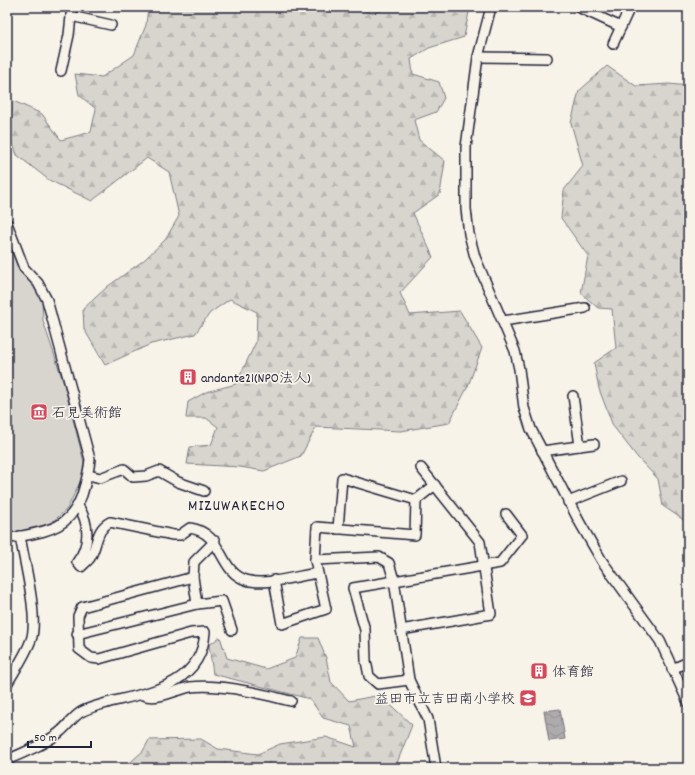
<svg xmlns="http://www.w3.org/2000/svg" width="695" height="775" viewBox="0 0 695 775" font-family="Dekko,'Klee One',sans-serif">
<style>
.forest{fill:url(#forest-firs);stroke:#7d7c85}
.green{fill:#d8d5cf;stroke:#7d7c85}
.water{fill:url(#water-waves);stroke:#76747f}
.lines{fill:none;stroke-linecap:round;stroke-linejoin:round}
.minor-casing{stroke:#22223b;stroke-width:12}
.minor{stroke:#f7f3e8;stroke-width:9}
.labels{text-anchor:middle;stroke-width:3.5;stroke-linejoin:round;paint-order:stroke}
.poi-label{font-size:14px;fill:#22223b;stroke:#f7f3e8;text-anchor:start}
.quarter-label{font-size:16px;letter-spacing:1px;fill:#22223b;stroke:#f7f3e8}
</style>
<defs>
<pattern id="forest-firs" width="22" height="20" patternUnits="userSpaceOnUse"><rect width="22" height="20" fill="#d8d5cf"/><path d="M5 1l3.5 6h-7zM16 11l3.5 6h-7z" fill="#b9b7b3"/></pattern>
<pattern id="water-waves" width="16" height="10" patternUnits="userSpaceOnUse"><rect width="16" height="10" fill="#aeabad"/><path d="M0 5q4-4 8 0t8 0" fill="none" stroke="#8d8b8e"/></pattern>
</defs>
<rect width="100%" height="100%" fill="#f7f3e8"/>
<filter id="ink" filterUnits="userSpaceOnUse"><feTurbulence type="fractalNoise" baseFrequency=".025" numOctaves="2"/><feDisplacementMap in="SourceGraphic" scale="8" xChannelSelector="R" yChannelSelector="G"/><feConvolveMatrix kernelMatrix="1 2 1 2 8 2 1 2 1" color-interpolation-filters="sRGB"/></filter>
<g filter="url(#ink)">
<g class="forest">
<polygon points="148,7 350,7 372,13 394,7 470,7 464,37 429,48 411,59 413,74 439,82 444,98 436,112 414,120 419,140 445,161 440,194 413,213 433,257 400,293 410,315 460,311 482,348 468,386 449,423 401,431 316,427 301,456 264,471 240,467 187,464 190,447 211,445 218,427 206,418 186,418 188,402 206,392 236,384 256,342 257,312 230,299 210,313 195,334 151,344 105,365 84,329 83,309 107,287 144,260 165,240 179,216 169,172 147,158 92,201 49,180 17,155 7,127 7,98 42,114 61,140 91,132 96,109 79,95 75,74 102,77 134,55 146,25"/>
<polygon points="607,66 636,86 669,84 688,86 688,523 663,506 658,479 638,458 613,426 599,389 594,363 616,348 612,309 598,308 581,293 588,256 561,218 564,190 583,166 571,123 579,91"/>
<polygon points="220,637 227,658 266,669 295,658 302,638 318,638 326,658 331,682 349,701 380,695 412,725 395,768 124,768 143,751 149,740 201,739 218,749 258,754 280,744 326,737 356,747 351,726 323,718 310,699 213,674 209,645"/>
</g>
<polygon class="green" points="7,240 19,270 33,285 42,300 43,321 64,384 84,462 83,476 67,509 51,523 35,529 7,536"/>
<polygon class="water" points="560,709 565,739 549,741 544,711"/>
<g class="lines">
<g class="minor-casing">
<g id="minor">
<polyline points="491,7 478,57 466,147 466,209 469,234 475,257 515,351 519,369 524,408 531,429 580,523 602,561 660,641 688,702"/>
<polyline points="580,8 621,27"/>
<polyline points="71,16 111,25"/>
<polyline points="613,44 630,7"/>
<polyline points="478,57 547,58"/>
<polyline points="61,71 69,35 72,7"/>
<path d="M7 223 24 268 38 283 47 300 90 459C89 472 86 482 82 495 68 533 42 531 7 539"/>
<polyline points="503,321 585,308"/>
<polyline points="573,396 580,446"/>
<polyline points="542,451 594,444"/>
<polyline points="89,475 100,478 124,469 133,477 146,476 159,471 178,482 204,491"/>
<polyline points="568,502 621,481"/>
<path d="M78 506C90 523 90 546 77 562L81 567C84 564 88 561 90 558 98 545 95 530 110 522L173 535H180L190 528C224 533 218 571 246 580 265 586 297 576 317 573"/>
<polyline points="338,529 342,478 416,500 435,485"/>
<polyline points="315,560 379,557 389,563 394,580 409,680 428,719 436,768"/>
<polyline points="274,580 282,624 326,609 315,560 317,527 415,535 416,500"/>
<polyline points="197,604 193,577 194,562 215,541"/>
<polyline points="401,630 491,614 480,542 421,468"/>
<polyline points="77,634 197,604 222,601 232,630"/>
<polyline points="672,669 688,662"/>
<polyline points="409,680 378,684 369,676 366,661 365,630 353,588 500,563 522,535 506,514"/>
<path d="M7 684C15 670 25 656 31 640 39 618 24 561 20 536"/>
<path d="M143 695C158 701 175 690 190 687 221 683 261 694 291 701"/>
<path d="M7 760C23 753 48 743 61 731 68 725 73 717 81 712 90 707 101 705 110 702 151 692 202 684 205 632L191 633 99 659 91 658 79 649 78 616 82 607 193 577"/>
</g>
</g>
<use href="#minor" class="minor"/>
</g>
</g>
<defs>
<g id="building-square" transform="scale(0.9)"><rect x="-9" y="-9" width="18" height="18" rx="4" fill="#d1495b" stroke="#f7f3e8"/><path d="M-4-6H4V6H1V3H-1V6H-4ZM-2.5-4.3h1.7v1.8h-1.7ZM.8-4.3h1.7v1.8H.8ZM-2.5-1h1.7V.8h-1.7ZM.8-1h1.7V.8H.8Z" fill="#fff"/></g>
<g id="museum-square" transform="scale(0.9)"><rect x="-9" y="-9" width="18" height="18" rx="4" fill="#d1495b" stroke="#f7f3e8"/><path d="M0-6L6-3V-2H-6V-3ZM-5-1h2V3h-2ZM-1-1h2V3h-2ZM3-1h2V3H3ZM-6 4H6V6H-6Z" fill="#fff"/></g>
<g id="school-square" transform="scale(0.9)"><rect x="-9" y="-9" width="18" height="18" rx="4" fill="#d1495b" stroke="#f7f3e8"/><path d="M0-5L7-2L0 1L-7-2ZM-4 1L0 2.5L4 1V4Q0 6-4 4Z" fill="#fff"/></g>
</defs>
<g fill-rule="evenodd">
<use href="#building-square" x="188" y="377"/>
<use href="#museum-square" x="39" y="412"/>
<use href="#building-square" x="539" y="671"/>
<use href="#school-square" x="528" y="698"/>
</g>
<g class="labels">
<g class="poi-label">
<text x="201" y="382">andante21(NPO法人)</text>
<text x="52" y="417">石見美術館</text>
<text x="552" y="676">体育館</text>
<text x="515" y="703" text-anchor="end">益田市立吉田南小学校</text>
</g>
<g class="quarter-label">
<text x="237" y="510">MIZUWAKECHO</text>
</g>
</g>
<rect width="695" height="775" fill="none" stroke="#f7f3e8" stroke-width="24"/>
<rect x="12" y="12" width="671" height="751" fill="none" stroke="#22223b" stroke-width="1.5" filter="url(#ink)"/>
<path d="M28 741v6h63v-6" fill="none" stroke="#22223b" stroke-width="2"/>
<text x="34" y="741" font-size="12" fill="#22223b" stroke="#f7f3e8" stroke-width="3" paint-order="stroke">50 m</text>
</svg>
